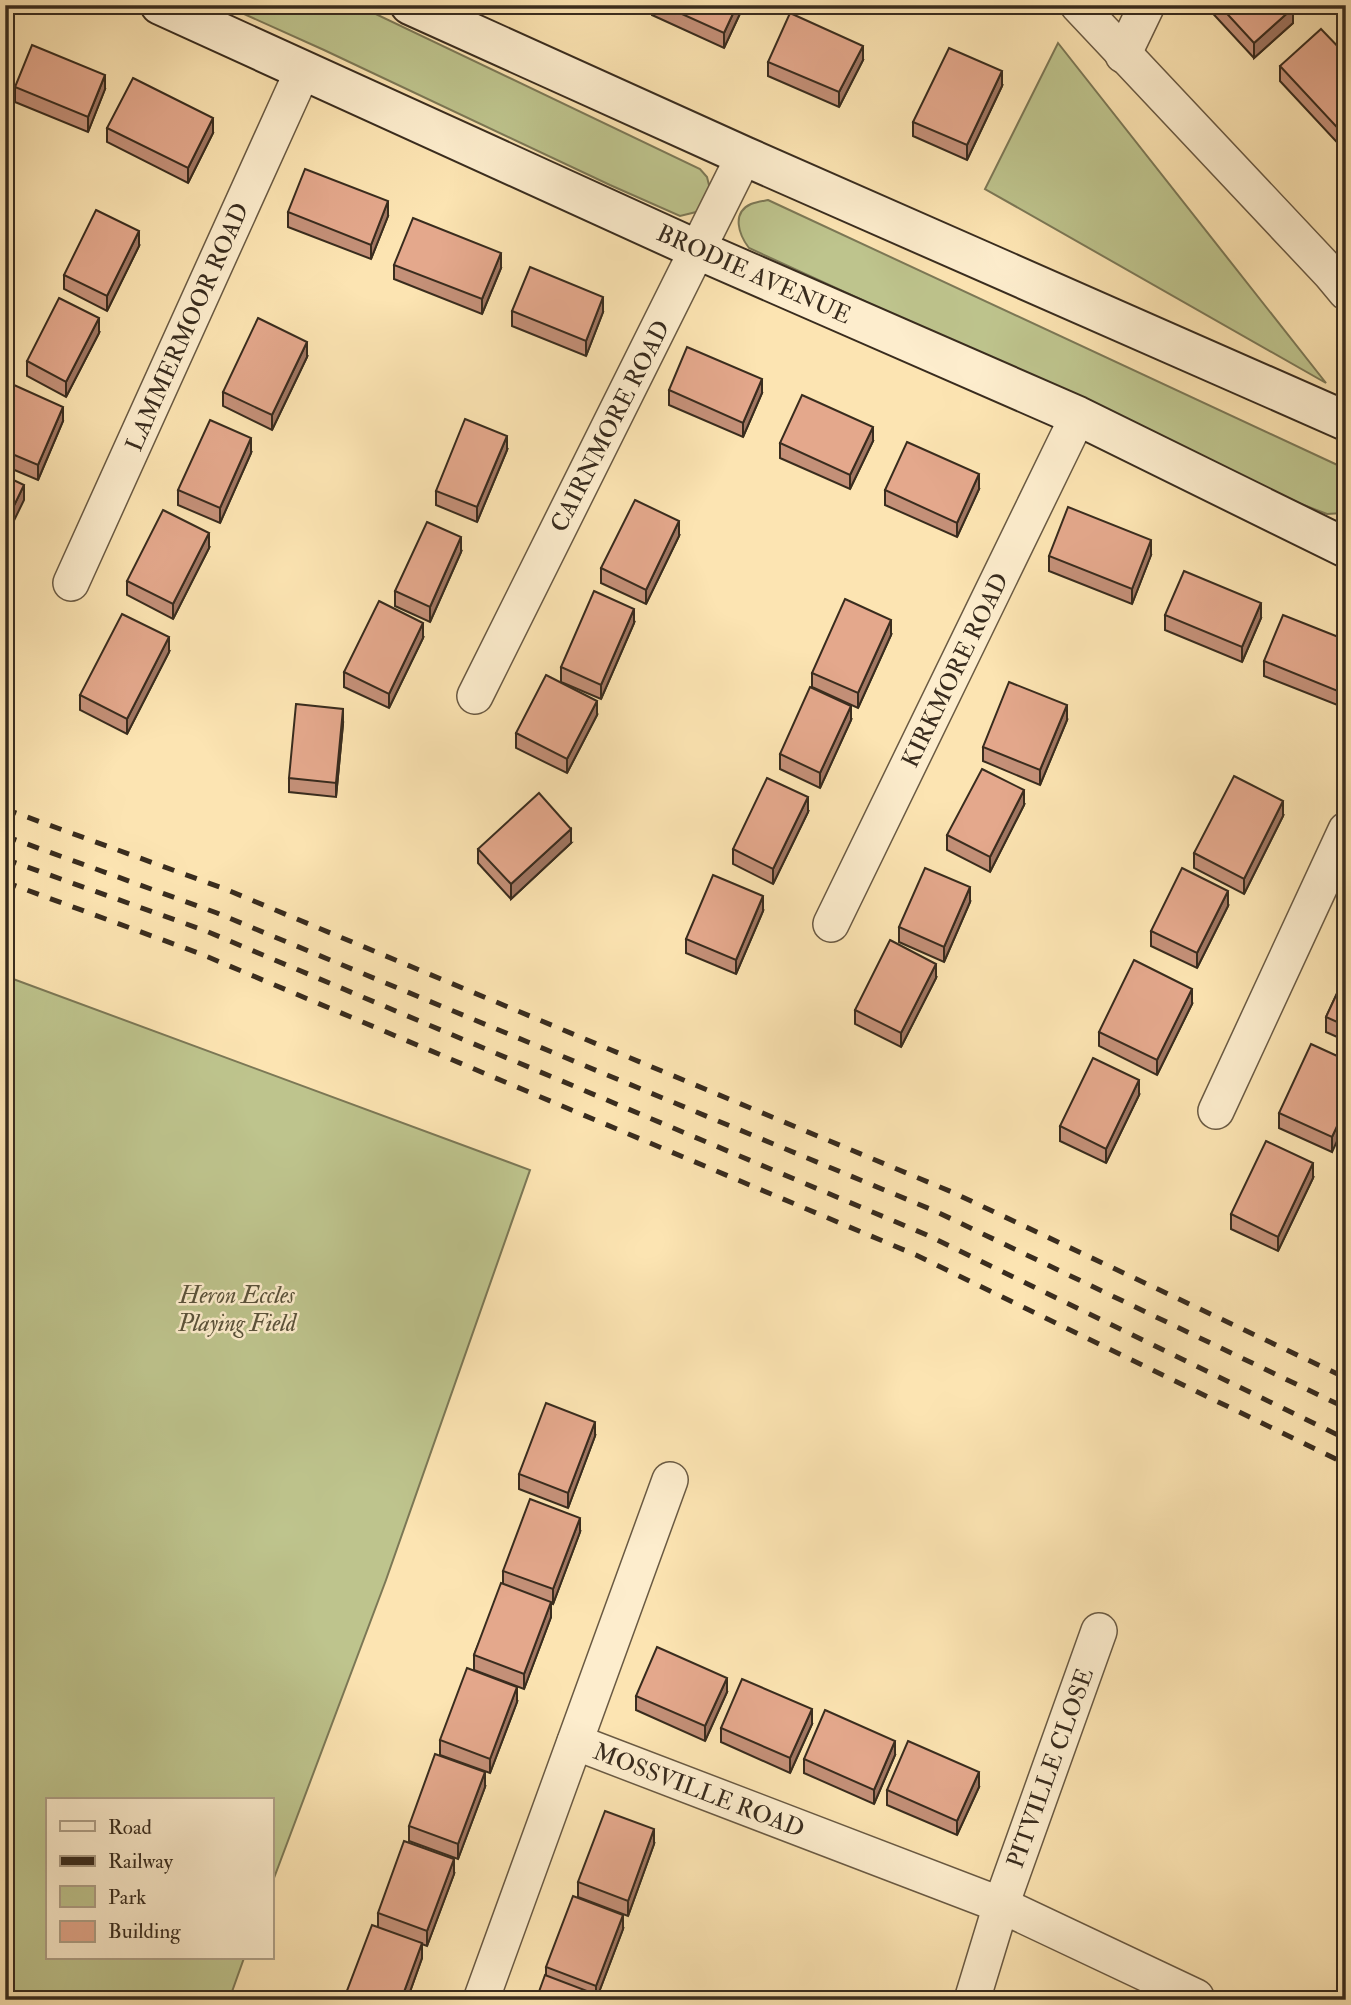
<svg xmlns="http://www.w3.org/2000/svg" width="1351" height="2005" viewBox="0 0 1351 2005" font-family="'IM FELL Double Pica',serif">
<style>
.green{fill:#bec48d;stroke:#7c7856;stroke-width:2}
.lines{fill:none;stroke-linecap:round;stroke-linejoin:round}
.street-casing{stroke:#6a5a43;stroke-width:38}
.secondary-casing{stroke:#392c1e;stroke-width:42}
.street{stroke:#fdedcd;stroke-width:35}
.secondary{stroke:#fdedcd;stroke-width:38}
.rail{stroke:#392c1e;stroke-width:5;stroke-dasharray:12 12;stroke-linecap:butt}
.wall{fill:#c49078;stroke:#392c1e;stroke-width:2}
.shaded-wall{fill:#a07662;stroke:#392c1e;stroke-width:2}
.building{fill:#e4a88c;stroke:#392c1e;stroke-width:2}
.labels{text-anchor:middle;stroke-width:5;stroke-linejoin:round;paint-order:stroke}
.street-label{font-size:24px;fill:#392c1e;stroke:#fdedcd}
.park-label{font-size:24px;font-style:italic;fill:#5a523a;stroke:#fdedcd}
</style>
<rect width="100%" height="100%" fill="#fce4b2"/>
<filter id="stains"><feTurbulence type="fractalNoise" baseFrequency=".00286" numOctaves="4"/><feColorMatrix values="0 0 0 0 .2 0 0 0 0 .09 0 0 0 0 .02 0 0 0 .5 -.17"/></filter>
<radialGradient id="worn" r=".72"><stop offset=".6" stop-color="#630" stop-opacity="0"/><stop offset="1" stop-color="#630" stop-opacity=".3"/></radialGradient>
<g class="green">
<polygon points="224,5 357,5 700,169 707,177 710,189 707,200 696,212 680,216 610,185 324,50"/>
<polygon points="1058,43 1326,383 985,189"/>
<path d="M768 200 1346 469V511L1343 513 1327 514 1301 504 1153 435 974 357 862 300 749 248C739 235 731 213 751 204 756 202 763 201 768 200Z"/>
<polygon points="5,976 530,1170 386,1580 271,1886 271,1800 47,1800 47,1958 244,1958 229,2000 5,2000"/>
</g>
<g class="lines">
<g class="street-casing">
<g id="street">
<polyline points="1078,5 1331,274 1346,292"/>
<polyline points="1123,55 1147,5"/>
<polyline points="71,583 303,70"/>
<polyline points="475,696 744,156"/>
<polyline points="831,924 1078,416"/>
<polyline points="1216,1111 1346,830"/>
<polyline points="575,1742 1001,1905 1099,1631"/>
<polyline points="481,2000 670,1480"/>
<polyline points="972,2000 1001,1905 1196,1997"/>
</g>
</g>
<g class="secondary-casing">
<g id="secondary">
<polyline points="160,5 698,250 1078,416 1346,548"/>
<polyline points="410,5 744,156 1346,421"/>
</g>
</g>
<use href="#street" class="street"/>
<use href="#secondary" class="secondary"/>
<g class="rail">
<polyline points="5,809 225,889 952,1192 1346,1378"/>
<polyline points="5,836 217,913 935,1211 1346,1408"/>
<polyline points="5,859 206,931 927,1235 1346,1439"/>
<polyline points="5,882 201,954 916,1255 1346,1464"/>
</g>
</g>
<g class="wall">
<polygon points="652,5 744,5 724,48 652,15"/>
<polygon points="1205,5 1290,5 1293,23 1254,58"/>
<polygon points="1346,55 1346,152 1280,81 1280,66"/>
<polygon points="863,60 839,107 768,76 768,62"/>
<polygon points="1002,86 967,160 913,136 913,122"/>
<polygon points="15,87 105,89 88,132 15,102"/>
<polygon points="107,128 213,133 188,183 107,142"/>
<polygon points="288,212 388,216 371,259 288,227"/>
<polygon points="139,246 107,311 64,289 64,275"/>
<polygon points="394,265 501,268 482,314 394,279"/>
<polygon points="512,311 603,312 586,356 512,326"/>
<polygon points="99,333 66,397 27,376 27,361"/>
<polygon points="307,357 272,430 223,406 223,392"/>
<polygon points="669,390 762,393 743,437 669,405"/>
<polygon points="5,406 63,421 38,480 5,466"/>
<polygon points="873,441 850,489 780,458 780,443"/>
<polygon points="507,450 477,522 436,505 436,491"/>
<polygon points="251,453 220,523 178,505 178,490"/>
<polygon points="979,489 957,537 885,505 885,490"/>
<polygon points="679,536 646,604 601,583 601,568"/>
<polygon points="209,548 173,619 127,595 127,581"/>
<polygon points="461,552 430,622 395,606 395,591"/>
<polygon points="1151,555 1132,604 1049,571 1049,556"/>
<polygon points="1165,615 1261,618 1242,662 1165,630"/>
<polygon points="634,623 601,699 561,682 561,667"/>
<polygon points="891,635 858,708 812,687 812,673"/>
<polygon points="423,638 389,708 344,687 344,672"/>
<polygon points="1346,640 1346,706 1345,708 1264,676 1264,661"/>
<polygon points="169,652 127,734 80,710 80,695"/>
<polygon points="597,715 567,773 516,748 516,733"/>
<polygon points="851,720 820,788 780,769 780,754"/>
<polygon points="1067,720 1040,785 983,761 983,747"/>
<polygon points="343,724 336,797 289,792 289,778"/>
<polygon points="1024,805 990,872 947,850 947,835"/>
<polygon points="808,812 773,884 733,864 733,849"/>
<polygon points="1283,816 1244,894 1194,868 1194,853"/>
<polygon points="571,843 511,899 478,863 478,849"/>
<polygon points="970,902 944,962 899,942 899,927"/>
<polygon points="1228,906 1197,968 1151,946 1151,931"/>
<polygon points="763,911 736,974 686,953 686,939"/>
<polygon points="1346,974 1346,1041 1326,1032 1326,1017"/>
<polygon points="936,978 901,1047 855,1024 855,1010"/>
<polygon points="1192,1004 1157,1075 1099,1046 1099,1032"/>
<polygon points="1346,1060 1332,1152 1279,1128 1279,1113"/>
<polygon points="1139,1095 1106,1163 1060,1141 1060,1126"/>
<polygon points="1313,1178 1278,1251 1231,1229 1231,1214"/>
<polygon points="595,1436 568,1508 519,1489 519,1474"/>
<polygon points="580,1532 553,1604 551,1603 551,1617 524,1689 474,1670 474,1655 503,1584 503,1571"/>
<polygon points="727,1692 705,1741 636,1710 636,1696"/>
<polygon points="517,1702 490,1773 440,1755 440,1740"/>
<polygon points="812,1724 790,1773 721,1742 721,1728"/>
<polygon points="895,1755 874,1804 804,1773 804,1759"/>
<polygon points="485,1787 458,1859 409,1841 409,1826"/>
<polygon points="979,1787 957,1835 887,1805 887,1790"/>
<polygon points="654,1844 628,1916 578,1897 578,1882"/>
<polygon points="454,1874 427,1946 422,1944 422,1958 407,2000 345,2000 345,1996 378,1927 378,1913"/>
<polygon points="623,1929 596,2000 536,2000 546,1975 546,1967"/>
</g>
<g class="shaded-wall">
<polygon points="737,5 744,5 724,48 724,33"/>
<polygon points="1293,8 1293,23 1254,58 1254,43"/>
<polygon points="863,46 863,60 839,107 839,92"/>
<polygon points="1002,71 1002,86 967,160 967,145"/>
<polygon points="105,75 105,89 88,132 88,117"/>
<polygon points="213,118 213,133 188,183 188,168"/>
<polygon points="388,201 388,216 371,259 371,245"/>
<polygon points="139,231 139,246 107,311 107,296"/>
<polygon points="501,253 501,268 482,314 482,299"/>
<polygon points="603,297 603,312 586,356 586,341"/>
<polygon points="99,318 99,333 66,397 66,382"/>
<polygon points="307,342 307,357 272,430 272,415"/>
<polygon points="762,379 762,393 743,437 743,423"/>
<polygon points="63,407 63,421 38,480 38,465"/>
<polygon points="873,427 873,441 850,489 850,475"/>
<polygon points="507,436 507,450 477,522 477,507"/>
<polygon points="251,438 251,453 220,523 220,508"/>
<polygon points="979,474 979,489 957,537 957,523"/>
<polygon points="24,485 24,500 5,539 5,524"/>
<polygon points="679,521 679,536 646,604 646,590"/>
<polygon points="209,533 209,548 173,619 173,604"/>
<polygon points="461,537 461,552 430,622 430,607"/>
<polygon points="1151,540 1151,555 1132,604 1132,589"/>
<polygon points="1261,603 1261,618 1242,662 1242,647"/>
<polygon points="634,609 634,623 601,699 601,685"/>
<polygon points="891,620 891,635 858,708 858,693"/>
<polygon points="423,623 423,638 389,708 389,694"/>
<polygon points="169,637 169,652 127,734 127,719"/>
<polygon points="597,701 597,715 567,773 567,759"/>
<polygon points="1067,705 1067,720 1040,785 1040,770"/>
<polygon points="851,706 851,720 820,788 820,773"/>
<polygon points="343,709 343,724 336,797 336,783"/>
<polygon points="1024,790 1024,805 990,872 990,857"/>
<polygon points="808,797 808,812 773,884 773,869"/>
<polygon points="1283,801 1283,816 1244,894 1244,879"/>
<polygon points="571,829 571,843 511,899 511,884"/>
<polygon points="970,887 970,902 944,962 944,947"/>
<polygon points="1228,891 1228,906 1197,968 1197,953"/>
<polygon points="763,896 763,911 736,974 736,960"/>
<polygon points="936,964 936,978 901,1047 901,1033"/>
<polygon points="1192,989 1192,1004 1157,1075 1157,1060"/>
<polygon points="1139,1080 1139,1095 1106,1163 1106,1149"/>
<polygon points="1346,1107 1346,1122 1332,1152 1332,1137"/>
<polygon points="1313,1163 1313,1178 1278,1251 1278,1237"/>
<polygon points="595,1422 595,1436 568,1508 568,1493"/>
<polygon points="580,1518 580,1532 553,1604 553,1589"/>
<polygon points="551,1602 551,1617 524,1689 524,1674"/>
<polygon points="727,1678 727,1692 705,1741 705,1726"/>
<polygon points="517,1687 517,1702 490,1773 490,1759"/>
<polygon points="812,1709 812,1724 790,1773 790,1758"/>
<polygon points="895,1741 895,1755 874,1804 874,1790"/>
<polygon points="485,1772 485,1787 458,1859 458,1844"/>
<polygon points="979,1772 979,1787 957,1835 957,1821"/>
<polygon points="654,1829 654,1844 628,1916 628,1901"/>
<polygon points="454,1859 454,1874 427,1946 427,1931"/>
<polygon points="623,1915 623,1929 596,2000 596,1986"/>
<polygon points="422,1943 422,1958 407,2000 401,2000"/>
</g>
<g class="building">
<polygon points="662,5 737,5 724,33"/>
<polygon points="1219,5 1290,5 1293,8 1254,43"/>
<polygon points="790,13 863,46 839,92 768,62"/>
<polygon points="1321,29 1346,55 1346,137 1280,66"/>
<polygon points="32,45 105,75 88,117 15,87"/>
<polygon points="949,48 1002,71 967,145 913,122"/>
<polygon points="133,78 213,118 188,168 107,128"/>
<polygon points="305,169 388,201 371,245 288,212"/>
<polygon points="96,210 139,231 107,296 64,275"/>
<polygon points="413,218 501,253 482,299 394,265"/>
<polygon points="530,267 603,297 586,341 512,311"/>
<polygon points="59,298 99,318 66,382 27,361"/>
<polygon points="258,318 307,342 272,415 223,392"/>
<polygon points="687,347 762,379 743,423 669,390"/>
<polygon points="14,385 63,407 38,465 5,451 5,406"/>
<polygon points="802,395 873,427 850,475 780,443"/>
<polygon points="465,419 507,436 477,507 436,491"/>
<polygon points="210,420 251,438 220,508 178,490"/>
<polygon points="907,442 979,474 957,523 885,490"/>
<polygon points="5,476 24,485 5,524"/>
<polygon points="635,500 679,521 646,590 601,568"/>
<polygon points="1068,507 1151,540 1132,589 1049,556"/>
<polygon points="163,510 209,533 173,604 127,581"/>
<polygon points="427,522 461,537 430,607 395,591"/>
<polygon points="1184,571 1261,603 1242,647 1165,615"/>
<polygon points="594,591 634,609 601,685 561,667"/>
<polygon points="845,599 891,620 858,693 812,673"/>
<polygon points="379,601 423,623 389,694 344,672"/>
<polygon points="122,614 169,637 127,719 80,695"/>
<polygon points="1283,615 1346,640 1346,691 1345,694 1264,661"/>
<polygon points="546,675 597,701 567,759 516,733"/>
<polygon points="1009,682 1067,705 1040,770 983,747"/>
<polygon points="810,687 851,706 820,773 780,754"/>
<polygon points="296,704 343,709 336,783 289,778"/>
<polygon points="982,769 1024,790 990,857 947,835"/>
<polygon points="1234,776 1283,801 1244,879 1194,853"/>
<polygon points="767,778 808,797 773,869 733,849"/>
<polygon points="539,793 571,829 511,884 478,849"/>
<polygon points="925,868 970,887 944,947 899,927"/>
<polygon points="1182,868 1228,891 1197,953 1151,931"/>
<polygon points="713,875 763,896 736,960 686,939"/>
<polygon points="890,940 936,964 901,1033 855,1010"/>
<polygon points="1134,960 1192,989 1157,1060 1099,1032"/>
<polygon points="1346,974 1346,1026 1326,1017"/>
<polygon points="1311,1044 1346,1060 1346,1107 1332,1137 1279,1113"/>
<polygon points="1093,1058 1139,1080 1106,1149 1060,1126"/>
<polygon points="1266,1141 1313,1163 1278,1237 1231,1214"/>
<polygon points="546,1403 595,1422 568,1493 519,1474"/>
<polygon points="530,1499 580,1518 553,1589 503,1571"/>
<polygon points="501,1583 551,1602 524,1674 474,1655"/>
<polygon points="657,1647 727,1678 705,1726 636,1696"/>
<polygon points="467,1668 517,1687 490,1759 440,1740"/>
<polygon points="742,1679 812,1709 790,1758 721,1728"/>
<polygon points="825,1710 895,1741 874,1790 804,1759"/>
<polygon points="908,1741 979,1772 957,1821 887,1790"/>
<polygon points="435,1754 485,1772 458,1844 409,1826"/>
<polygon points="605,1811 654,1829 628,1901 578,1882"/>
<polygon points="404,1841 454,1859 427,1931 378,1913"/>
<polygon points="573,1896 623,1915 596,1986 546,1967"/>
<polygon points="372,1925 422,1943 401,2000 355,2000 345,1996"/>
<polygon points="545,1975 595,1994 593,2000 536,2000"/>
</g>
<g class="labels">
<g class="street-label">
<text transform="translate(754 274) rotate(24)" y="8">BRODIE AVENUE</text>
<text transform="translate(187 327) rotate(-66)" y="8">LAMMERMOOR ROAD</text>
<text transform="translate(610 426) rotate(-63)" y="8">CAIRNMORE ROAD</text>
<text transform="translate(955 670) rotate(-64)" y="8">KIRKMORE ROAD</text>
<text transform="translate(1050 1768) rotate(-70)" y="8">PITVILLE CLOSE</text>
<text transform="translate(699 1790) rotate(21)" y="8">MOSSVILLE ROAD</text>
</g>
<g class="park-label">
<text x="237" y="1303">Heron Eccles<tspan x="237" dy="28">Playing Field</tspan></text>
</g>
</g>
<rect width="1351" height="2005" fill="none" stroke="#fce4b2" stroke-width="28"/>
<rect x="7" y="7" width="1337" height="1991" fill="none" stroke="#392c1e" stroke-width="3.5"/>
<rect x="14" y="14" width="1323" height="1977" fill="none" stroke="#392c1e" stroke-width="2"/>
<rect x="46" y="1798" width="228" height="161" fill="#fdedcd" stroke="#afa087" stroke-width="2"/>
<rect x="60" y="1821" width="35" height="10" fill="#fdedcd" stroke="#afa087" stroke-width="2"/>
<text x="108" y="1834" font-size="21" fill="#392c1e">Road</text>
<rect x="60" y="1856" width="35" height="10" fill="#392c1e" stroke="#afa087" stroke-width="2"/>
<text x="108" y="1868" font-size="21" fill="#392c1e">Railway</text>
<rect x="60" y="1886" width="35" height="21" fill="#bec48d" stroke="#afa087" stroke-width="2"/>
<text x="108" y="1904" font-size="21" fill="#392c1e">Park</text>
<rect x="60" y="1921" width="35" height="21" fill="#e4a88c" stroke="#afa087" stroke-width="2"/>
<text x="108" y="1938" font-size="21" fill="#392c1e">Building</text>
<rect width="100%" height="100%" filter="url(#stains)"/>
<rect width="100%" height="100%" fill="url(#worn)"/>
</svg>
